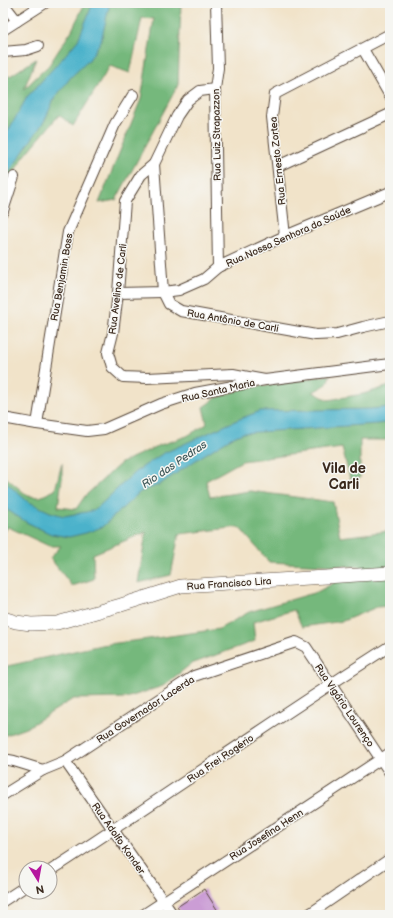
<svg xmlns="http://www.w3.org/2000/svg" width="393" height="918" viewBox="0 0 393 918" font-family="'Balsamiq Sans',sans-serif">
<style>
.forest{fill:#74b87c;stroke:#58714d}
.water{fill:#4cb2cb;stroke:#446e74}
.building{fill:#cb9dd5}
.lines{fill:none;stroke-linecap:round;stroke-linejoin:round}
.minor-casing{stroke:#564638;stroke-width:12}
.tertiary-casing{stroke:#564638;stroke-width:14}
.minor{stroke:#fff;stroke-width:10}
.tertiary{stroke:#fff;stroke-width:13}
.labels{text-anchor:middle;stroke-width:3;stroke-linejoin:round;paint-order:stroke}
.street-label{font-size:10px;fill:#3b2a1e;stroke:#f6f6f2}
.water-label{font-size:11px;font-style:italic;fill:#415a5b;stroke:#f6f6f2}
.district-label{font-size:14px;font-weight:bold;fill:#3b2a1e;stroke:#f6f6f2}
</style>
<rect width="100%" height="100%" fill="#f6f6f2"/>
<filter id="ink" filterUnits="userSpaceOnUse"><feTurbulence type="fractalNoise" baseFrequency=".025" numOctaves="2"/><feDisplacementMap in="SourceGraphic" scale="8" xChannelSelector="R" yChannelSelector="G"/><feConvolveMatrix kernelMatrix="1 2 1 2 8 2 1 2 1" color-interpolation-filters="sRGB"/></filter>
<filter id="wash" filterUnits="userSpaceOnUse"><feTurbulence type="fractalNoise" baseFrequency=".012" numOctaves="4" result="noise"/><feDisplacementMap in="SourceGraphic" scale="16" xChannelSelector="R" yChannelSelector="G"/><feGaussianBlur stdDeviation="0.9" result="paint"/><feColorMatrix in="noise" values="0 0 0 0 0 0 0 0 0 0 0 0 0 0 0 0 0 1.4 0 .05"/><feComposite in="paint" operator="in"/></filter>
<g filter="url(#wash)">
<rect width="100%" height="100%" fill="#f1e3c9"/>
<g class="forest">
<polygon points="85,3 181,3 178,85 116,200 99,203 141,99 154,19 142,18 130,73 110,66 73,126 59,115 23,158 3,189 3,75 10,76 36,59 24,89 49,65 72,30"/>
<polygon points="330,375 327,384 313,392 328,400 363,394 390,386 390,440 360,440 360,478 350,479 342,448 242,461 206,481 210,497 250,491 333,502 340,537 390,531 390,606 377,607 343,621 302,627 294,610 253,622 255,641 191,664 163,686 126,698 73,699 26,728 3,736 3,667 101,645 156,638 219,629 249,612 317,592 363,567 269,562 239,527 179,534 171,575 138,583 146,532 93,554 94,579 72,586 50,558 61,546 49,546 8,527 3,532 3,475 28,496 40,497 55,490 62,463 62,479 58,507 76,509 85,496 121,463 160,445 187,436 207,424 203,407 216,398 243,389"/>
</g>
<g class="water">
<polygon points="93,3 110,3 101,41 89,60 71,77 54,99 45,120 3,181 3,140 27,97 60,61 78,40"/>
<polygon points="390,407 390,422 377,424 243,433 229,439 199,458 159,485 140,492 102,527 86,533 69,537 51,534 26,522 3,507 3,480 27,501 50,512 64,516 86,512 95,510 135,472 162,454 237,420 260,411 370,409"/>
</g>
<g id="blocks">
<polygon class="building" points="204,889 218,911 212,915 183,915 177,907"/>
</g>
</g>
<g filter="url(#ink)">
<use href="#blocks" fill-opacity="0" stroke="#564638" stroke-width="1"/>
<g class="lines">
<g class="minor-casing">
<g id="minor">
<polyline points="3,3 17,21"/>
<polyline points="216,3 218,68 215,89 218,267"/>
<polyline points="3,30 45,3"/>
<polyline points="363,49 390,96"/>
<polyline points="3,52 26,50 38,46"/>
<polyline points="215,89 200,91 188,100 177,116 154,164 141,175 125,201 118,293 113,333 108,353 112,367 123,377 147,378 233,374 265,380"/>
<polyline points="154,164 163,292 169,304 181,311 316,335 337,334 363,327 390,321"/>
<polyline points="278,166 390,114"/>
<polyline points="3,211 14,177"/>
<polyline points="285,236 272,117 275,94 390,34"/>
<polyline points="118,293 163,292 179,290 204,279 218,267 285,236 390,192"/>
<polyline points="3,418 37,424 87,431 104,429 161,404 195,393 265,380 390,364"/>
<polyline points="37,424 68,232 115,124 133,95"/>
<polyline points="3,759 14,761 43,770"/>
<polyline points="65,761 173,915"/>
<polyline points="3,795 43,770 65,761 194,676 296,642 306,647 390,773"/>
<path d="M50 871C164 797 275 719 390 646"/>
<polyline points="3,901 26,886"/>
<polyline points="143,915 390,753"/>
<polyline points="308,915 390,859"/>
</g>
</g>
<g class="tertiary-casing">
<polyline id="tertiary" points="3,618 16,622 31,624 57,623 121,605 181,586 390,573"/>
</g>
<use href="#minor" class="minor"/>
<use href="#tertiary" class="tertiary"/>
</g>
</g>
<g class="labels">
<g class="street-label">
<text transform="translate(216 135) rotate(-91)" y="4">Rua Luiz Strapazzon</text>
<text transform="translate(277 161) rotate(-96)" y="4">Rua Ernesto Zortea</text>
<text transform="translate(288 236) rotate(-24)" y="4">Rua Nossa Senhora da Saúde</text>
<text transform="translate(61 277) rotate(-80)" y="4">Rua Benjamin Boss</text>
<text transform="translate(117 289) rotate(-83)" y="4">Rua Avelino de Carli</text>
<text transform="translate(233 320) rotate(10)" y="4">Rua Antônio de Carli</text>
<text transform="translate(218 390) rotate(-13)" y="4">Rua Santa Maria</text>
<text transform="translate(229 583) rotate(-4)" y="4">Rua Francisco Lira</text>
<text transform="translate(345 705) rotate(56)" y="4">Rua Vigário Lourenço</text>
<text transform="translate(145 709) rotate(-33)" y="4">Rua Governador Lacerda</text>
<text transform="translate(220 758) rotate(-34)" y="4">Rua Frei Rogério</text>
<text transform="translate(266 834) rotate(-33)" y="4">Rua Josefina Henn</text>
<text transform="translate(119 838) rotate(55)" y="4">Rua Adolfo Konder</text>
</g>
<g class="water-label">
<text transform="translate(174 464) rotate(-34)" y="4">Rio das Pedras</text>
</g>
<g class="district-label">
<text x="344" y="473">Vila de<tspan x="344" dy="16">Carli</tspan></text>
</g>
</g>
<rect width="393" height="918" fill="none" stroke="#f6f6f2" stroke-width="16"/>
<g transform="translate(38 880) rotate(169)"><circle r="19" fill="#f6f6f2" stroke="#aba49d"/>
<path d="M0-3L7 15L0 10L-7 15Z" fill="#b5179e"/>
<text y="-6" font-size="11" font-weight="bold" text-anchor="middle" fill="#3b2a1e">N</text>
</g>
</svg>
